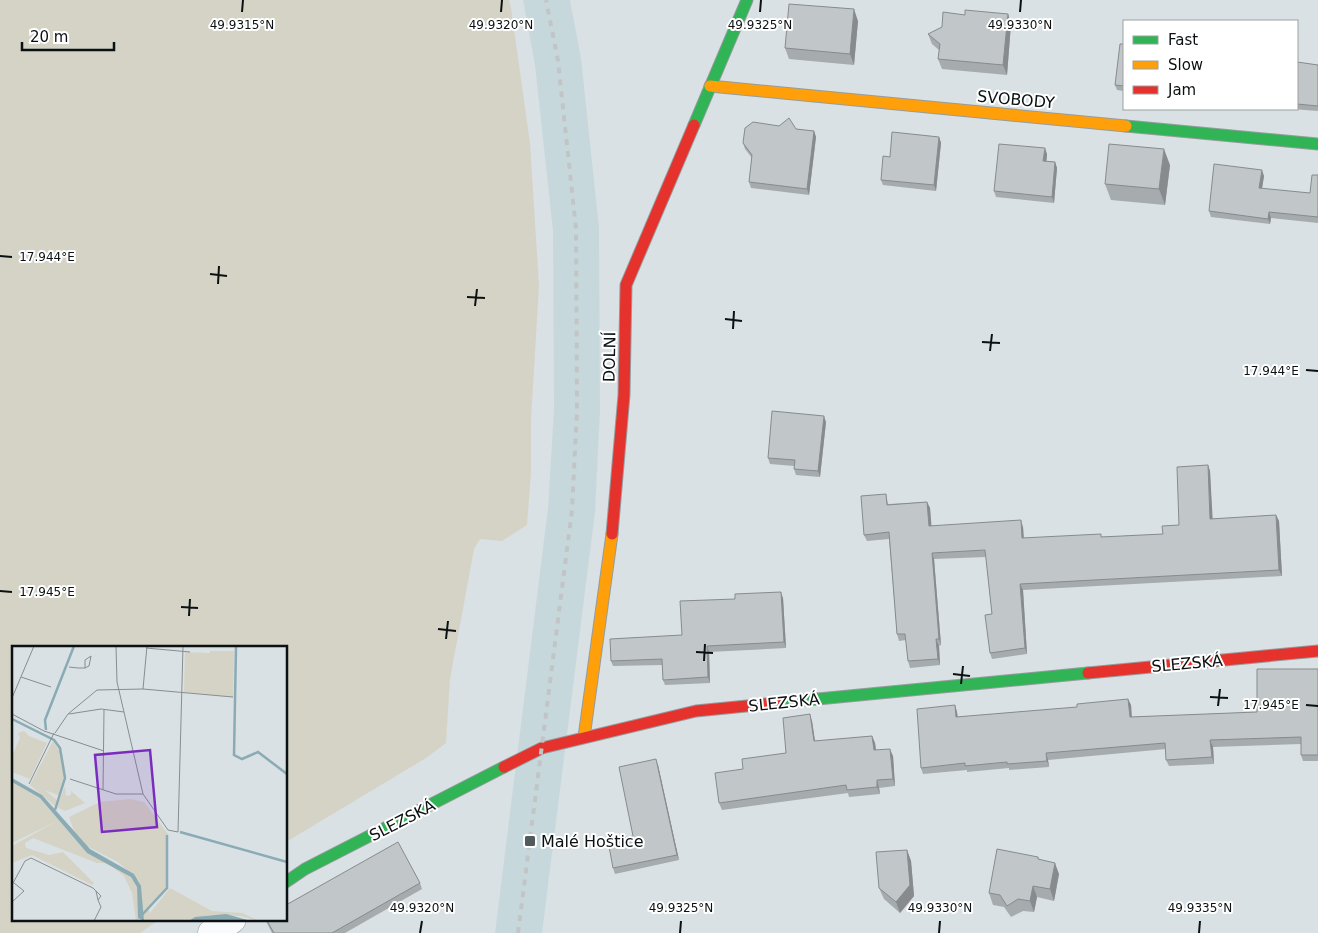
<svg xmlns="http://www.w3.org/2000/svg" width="1318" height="933" viewBox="0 0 1318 933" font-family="'DejaVu Sans',sans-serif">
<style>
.built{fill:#c7d8dd}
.green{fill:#d5d3c5}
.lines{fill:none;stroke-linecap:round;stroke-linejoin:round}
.street-casing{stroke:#959c9e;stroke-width:29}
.fast-casing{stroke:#959c9e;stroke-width:13}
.slow-casing{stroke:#959c9e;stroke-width:13}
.jam-casing{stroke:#959c9e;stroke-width:13}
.street{stroke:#f9fafb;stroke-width:28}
.fast{stroke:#30b455;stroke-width:11}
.slow{stroke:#ff9f0a;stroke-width:11}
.jam{stroke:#e5322d;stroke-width:11}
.rail{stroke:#c2c5c5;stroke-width:4;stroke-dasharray:6 6;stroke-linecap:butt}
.wall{fill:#a6abad}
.shaded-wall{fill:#878b8d}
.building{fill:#c1c7c9;stroke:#878b8d}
.ticks{fill:none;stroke:#0b1112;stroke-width:2}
.poi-dot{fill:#535a5c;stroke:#fff;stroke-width:2}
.labels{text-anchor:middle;stroke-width:4;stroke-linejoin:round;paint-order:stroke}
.street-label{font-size:16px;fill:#0b1112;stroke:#fff}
.poi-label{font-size:16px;fill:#0b1112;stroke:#fff;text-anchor:start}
.inset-river{fill:none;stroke:#8aabb4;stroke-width:2.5}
.inset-road{fill:none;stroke:#878e90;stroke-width:1}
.view{fill:#7b2cbf;fill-opacity:0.15;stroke:#7b2cbf;stroke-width:2.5}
.inset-edge{fill:none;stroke:#0b1112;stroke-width:2.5}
.ticks-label{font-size:12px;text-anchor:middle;fill:#0b1112;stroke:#fff;stroke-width:4;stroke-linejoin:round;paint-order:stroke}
</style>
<rect width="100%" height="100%" fill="#d9e1e4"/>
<polygon class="built" points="523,0 570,0 581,58 599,228 600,411 595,512 542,933 495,933 548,508 554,409 553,231 535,65"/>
<polygon class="green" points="0,0 509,0 511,8 530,143 539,286 531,419 531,472 527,525 502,541 480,539 474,549 450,679 446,743 426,758 286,842 286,647 14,647 14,919 160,919 140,933 0,933"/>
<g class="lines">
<g class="street-casing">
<polyline id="street" points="212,933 232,919"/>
</g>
<g class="fast-casing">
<g id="fast">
<polyline points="694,125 747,0"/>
<polyline points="1126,126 1318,144"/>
<polyline points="776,703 1088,673"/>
<polyline points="286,882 305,869 504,767"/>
</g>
</g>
<g class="slow-casing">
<g id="slow">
<polyline points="710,86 1126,126"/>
<polyline points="584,737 612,534"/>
</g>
</g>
<g class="jam-casing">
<g id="jam">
<polyline points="612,534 624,395 626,285 694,125"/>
<polyline points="1088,673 1318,651"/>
<polyline points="504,767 542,748 696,711 776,703"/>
</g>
</g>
<use href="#street" class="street"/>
<use href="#fast" class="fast"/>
<use href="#slow" class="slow"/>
<use href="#jam" class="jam"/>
<polyline class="rail" points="518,933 572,510 577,410 576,229 558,61 546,0"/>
</g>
<g class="wall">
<polygon points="1008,14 1011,24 1007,75 942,69 938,59 939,50 932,44 928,34 965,15"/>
<polygon points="858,21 854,65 789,59 785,48"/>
<polygon points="1124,44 1124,91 1117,90 1115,85"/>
<polygon points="1297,62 1318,65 1318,111 1292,109 1297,109"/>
<polygon points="796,129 814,131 816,137 809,195 751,188 749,182 752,158 745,149 743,143"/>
<polygon points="939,137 941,143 936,191 883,185 881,180 890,157"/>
<polygon points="1047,154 1046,161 1055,162 1057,168 1054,203 996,197 994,191"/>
<polygon points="1170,165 1165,205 1111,200 1105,184"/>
<polygon points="1318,175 1318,223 1271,218 1270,224 1211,217 1209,211 1264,176 1262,189 1310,193"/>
<polygon points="826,422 820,477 796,475 794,469 794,466 770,464 768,458"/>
<polygon points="1208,465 1210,471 1212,519 1276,515 1279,521 1282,576 1023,590 1027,654 992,659 990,653 992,614 986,557 934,559 941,645 939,646 940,665 910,668 908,661 906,640 899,641 897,634 889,539 867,541 864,535 886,494 888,504 927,502 930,508 931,526 1023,527 1024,538 1102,537 1163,534 1179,525"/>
<polygon points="783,598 786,648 709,652 710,683 665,685 663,680 662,665 613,666 611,661"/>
<polygon points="1318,669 1318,761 1303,761 1301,755 1301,744 1213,747 1214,764 1169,766 1166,760 1166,749 1048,760 1049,767 1009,770 1009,768 967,772 967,770 923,774 921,768 955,705 957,712 958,717 1077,707 1128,699 1131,705 1132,717 1257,712"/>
<polygon points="812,721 815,741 872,736 875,743 876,750 893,756 895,786 879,788 880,794 849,797 848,793 722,810 719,803 786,753"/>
<polygon points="658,765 679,860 615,874 613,868 633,836"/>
<polygon points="907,850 911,861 914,896 900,913 884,899 879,888"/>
<polygon points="1038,857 1039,859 1059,874 1054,901 1037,897 1034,912 1023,911 1011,917 1004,907 993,905 989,893"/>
<polygon points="420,883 422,889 345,933 272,933 265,919"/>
</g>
<g class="shaded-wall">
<polygon points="854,9 858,21 854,65 850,54"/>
<polygon points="1008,14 1011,24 1007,75 1003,65"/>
<polygon points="814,131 816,137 809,195 807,189"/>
<polygon points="939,137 941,143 936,191 934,185"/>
<polygon points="1045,148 1047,154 1046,167 1043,161"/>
<polygon points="1164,149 1170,165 1165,205 1159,189"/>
<polygon points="1055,162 1057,168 1054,203 1052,197"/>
<polygon points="1262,170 1264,176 1261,194 1259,188"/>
<polygon points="1269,212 1271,218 1270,224 1268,219"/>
<polygon points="824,416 826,422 820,477 818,471"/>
<polygon points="1208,465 1210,471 1213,525 1210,519"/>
<polygon points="927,502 930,508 932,532 929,526"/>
<polygon points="1276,515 1279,521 1282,576 1279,570"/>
<polygon points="1021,520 1023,527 1024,545 1022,538"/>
<polygon points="932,553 934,559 941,645 939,639"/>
<polygon points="1020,584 1023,590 1027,654 1025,648"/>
<polygon points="781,592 783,598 786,648 784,642"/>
<polygon points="936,639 939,646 940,665 938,659"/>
<polygon points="707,646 709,652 710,683 708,677"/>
<polygon points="1128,699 1131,705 1132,723 1130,717"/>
<polygon points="955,705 957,712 958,724 956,717"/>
<polygon points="810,714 812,721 816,748 814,741"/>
<polygon points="872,736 875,743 877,757 874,750"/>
<polygon points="1210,740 1213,747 1214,764 1212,757"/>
<polygon points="890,749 893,756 895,786 893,779"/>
<polygon points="1046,753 1048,760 1049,767 1047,761"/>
<polygon points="656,759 658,765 679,860 677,855"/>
<polygon points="877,780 879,788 880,794 877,787"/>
<polygon points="907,850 911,861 914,896 900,913 896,902"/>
<polygon points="1055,863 1059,874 1054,901 1050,889"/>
<polygon points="1033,886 1037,897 1034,912 1030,901"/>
</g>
<g class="building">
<polygon points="789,4 854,9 850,54 785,48"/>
<polygon points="965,10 1008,14 1003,65 938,59 940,44 928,34 942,27 943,12 965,15"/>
<polygon points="1120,44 1124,44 1124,86 1115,85"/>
<polygon points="1297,62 1318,65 1318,106 1297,104"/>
<polygon points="789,118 796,129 814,131 807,189 749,182 752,155 743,143 745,128 753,122 779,126"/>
<polygon points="892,132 939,137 934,185 881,180 883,156 890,157"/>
<polygon points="999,144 1045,148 1043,161 1055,162 1052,197 994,191"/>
<polygon points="1109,144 1164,149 1159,189 1105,184"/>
<polygon points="1214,164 1262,170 1259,188 1310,193 1312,175 1318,175 1318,217 1269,212 1268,219 1209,211"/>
<polygon points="772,411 824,416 818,471 794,469 795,460 768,458"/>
<polygon points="1208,465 1210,519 1276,515 1279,570 1020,584 1025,648 990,653 985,615 992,614 985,550 932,553 939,639 936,639 938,659 908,661 905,634 897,634 889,532 864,535 861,496 886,494 887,505 927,502 929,526 1021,520 1022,538 1101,534 1101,537 1163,534 1162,526 1179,525 1177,467"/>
<polygon points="781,592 784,642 707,646 708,677 663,680 662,659 611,661 610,639 682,635 680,601 735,599 735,594"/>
<polygon points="1257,669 1318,669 1318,755 1301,755 1301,737 1210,740 1212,757 1166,760 1165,743 1046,753 1047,761 1007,764 1007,762 965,766 965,763 921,768 917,709 955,705 956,717 1077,707 1077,704 1128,699 1130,717 1257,712"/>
<polygon points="810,714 814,741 872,736 874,750 890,749 893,779 877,780 877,787 847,790 846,785 719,803 715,773 743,769 742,759 786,753 783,718"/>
<polygon points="656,759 677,855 613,868 608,841 633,836 619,767"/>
<polygon points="398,842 420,883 332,933 274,933 266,919 286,919 286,905"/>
<polygon points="997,849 1038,857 1038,859 1055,863 1050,889 1033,886 1030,901 1018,899 1007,906 1000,895 989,893"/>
<polygon points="907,850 910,885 896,902 879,888 876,852"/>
</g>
<path class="ticks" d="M242 12 243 0M501 12 502 0M760 12 761 0M1020 12 1021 0M0 256 12 257M210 274 227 276M218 284 219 266M467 297 485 298M475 306 477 289M725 319 742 321M733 329 734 311M982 342 1000 343M990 351 992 334M1306 370 1318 371M0 591 12 592M181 607 198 608M189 616 190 599M438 629 456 631M446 639 448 621M696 652 713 653M704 661 705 644M953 674 970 676M961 684 963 666M1210 697 1228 698M1306 705 1318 706M1218 706 1220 689M420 933 422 921M680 933 681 921M939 933 940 921M1199 933 1200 921"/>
<rect class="poi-dot" x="524" y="835" width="12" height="12" rx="2.5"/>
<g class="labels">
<g class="street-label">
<text transform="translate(1016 99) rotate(5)" y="6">SVOBODY</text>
<text transform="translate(609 357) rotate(-89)" y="6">DOLNÍ</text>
<text transform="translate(1187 663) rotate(-5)" y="6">SLEZSKÁ</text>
<text transform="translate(784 702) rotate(-6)" y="6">SLEZSKÁ</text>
<text transform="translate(402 820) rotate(-27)" y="6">SLEZSKÁ</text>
</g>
<g class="poi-label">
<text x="541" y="847">Malé Hoštice</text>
</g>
</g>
<g transform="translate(12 646)">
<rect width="275" height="275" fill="#d9e1e4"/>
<path d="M198 5H222L221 51 172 46 173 6 198 7ZM12 85 17 90 35 97 18 133 0 126V110L8 92 6 87ZM41 95 50 108 53 124 48 150 33 144 45 154 43 160 18 139ZM0 136 28 152 75 207 104 221 119 231 125 241 127 275H124L120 247 112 230 95 217H85L21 192 13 197 14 202 37 209 51 206 82 237 80 239 20 209 0 217V200L45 175 0 197ZM53 140 54 150 59 149V145L73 157 53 165 45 161ZM118 153 132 156 156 188V238L150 249 136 262 138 267 158 242 200 265 230 267 247 275 228 270 198 269 177 275H132L127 235 106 216 73 199 63 187 57 171 88 156Z" fill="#d5d3c5"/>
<path d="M0 132 30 149 78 203 122 228 129 240 132 275 126 272 125 241 119 231 75 207 28 152 0 136ZM214 268 239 275H177L183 271Z" fill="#8aabb4"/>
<path class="inset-river" d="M224 0 222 109 230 113 246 106 275 128M0 73 42 94 48 102 53 132 43 164M34 84 33 74 62 0M168 186 275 216M129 270 155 242V189"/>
<path class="inset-road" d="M104 0 105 36 131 148 156 184 166 186 171 0M178 0H195M134 2 178 6M57 21 66 22H73L77 20 79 10 73 14V22M9 31 39 41M131 43 135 0M0 52 22 0M0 68 32 85 92 105M57 68 89 63 112 66M43 87 56 68 85 44 131 43 221 51M58 133 104 148H131M17 138 42 87M91 144 92 64M0 239 13 215 19 212 81 242 89 250 86 254 84 245M0 256 12 245 2 237M82 275 89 261 86 254"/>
<path class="view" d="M138 104 145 181 90 186 83 109Z"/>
<rect width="275" height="275" class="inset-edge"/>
</g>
<g class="ticks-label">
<text x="242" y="29">49.9315°N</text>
<text x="501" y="29">49.9320°N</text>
<text x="760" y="29">49.9325°N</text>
<text x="1020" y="29">49.9330°N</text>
<text x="47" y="261">17.944°E</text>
<text x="1271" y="375">17.944°E</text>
<text x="47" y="596">17.945°E</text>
<text x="1271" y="709">17.945°E</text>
<text x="422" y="912">49.9320°N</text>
<text x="681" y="912">49.9325°N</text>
<text x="940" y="912">49.9330°N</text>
<text x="1200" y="912">49.9335°N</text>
</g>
<rect x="1123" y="20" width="175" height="90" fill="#ffffff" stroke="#9da0a0"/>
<rect x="1133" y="36" width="25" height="8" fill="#30b455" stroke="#9da0a0"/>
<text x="1168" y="45" font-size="15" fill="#0b1112">Fast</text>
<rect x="1133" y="61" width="25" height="8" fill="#ff9f0a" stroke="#9da0a0"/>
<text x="1168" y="70" font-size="15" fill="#0b1112">Slow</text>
<rect x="1133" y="86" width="25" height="8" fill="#e5322d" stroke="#9da0a0"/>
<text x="1168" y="95" font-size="15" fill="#0b1112">Jam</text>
<path d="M22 42v8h92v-8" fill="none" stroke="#0b1112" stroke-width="2.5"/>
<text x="30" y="42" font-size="15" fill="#0b1112" stroke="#ffffff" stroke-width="4" paint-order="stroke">20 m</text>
</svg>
